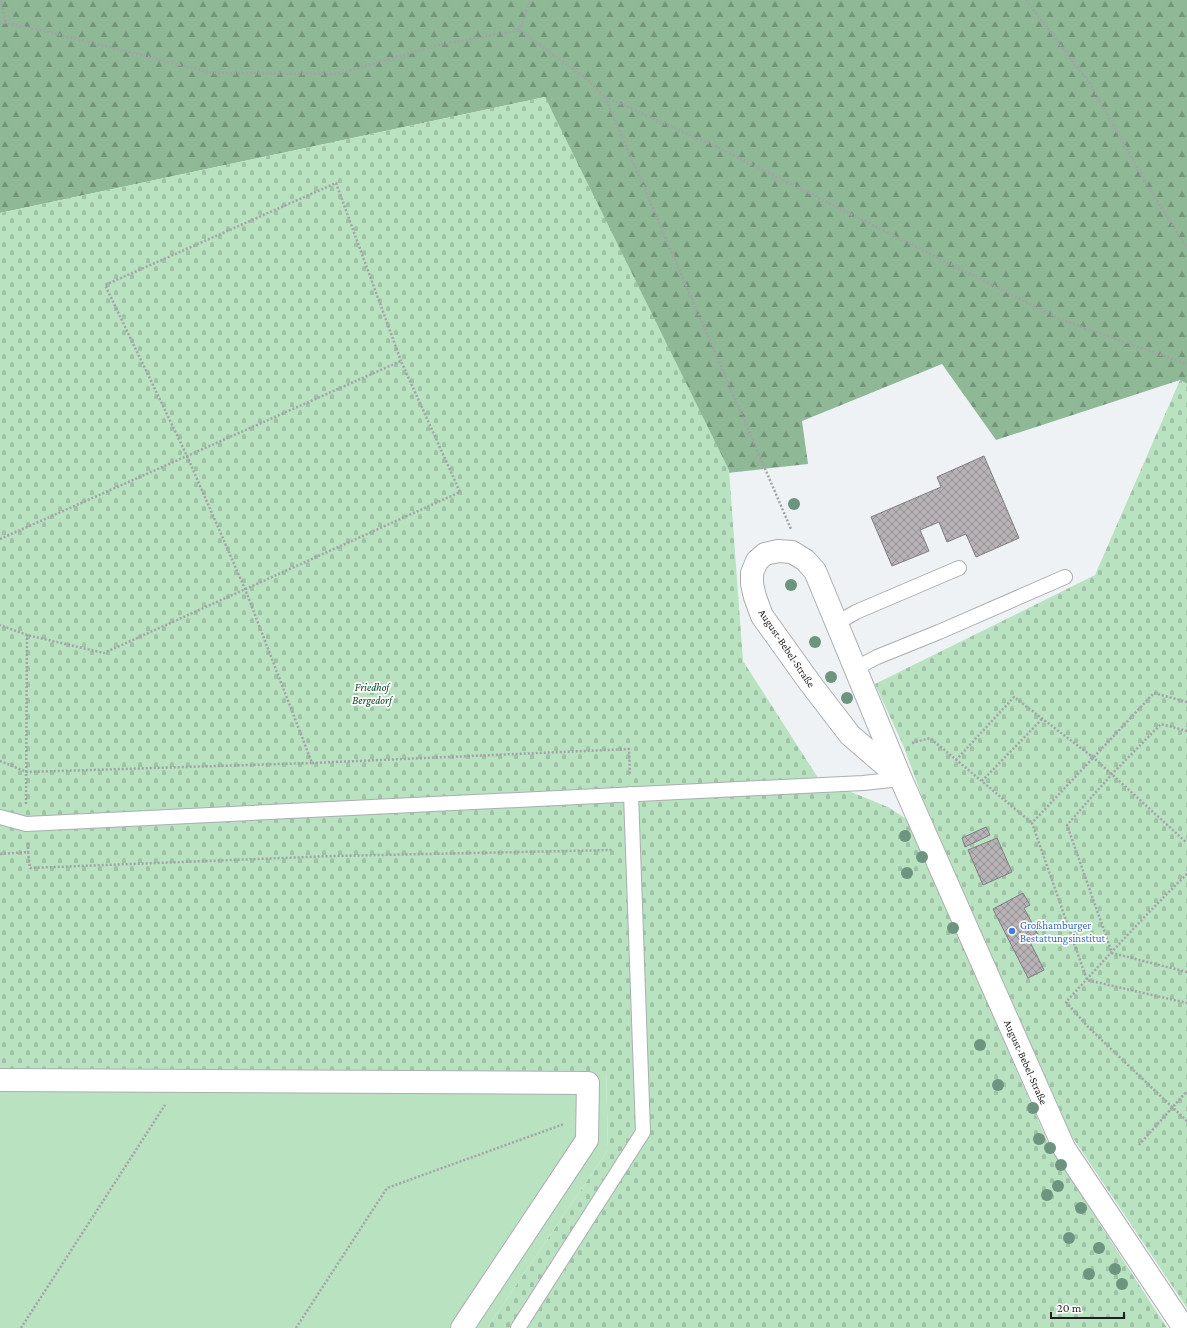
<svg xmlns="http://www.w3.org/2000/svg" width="1187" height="1328" viewBox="0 0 1187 1328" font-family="'Crimson Pro',serif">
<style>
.forest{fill:url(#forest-firs)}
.cemetery{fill:url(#cemetery-stones)}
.garden{fill:#b9e2c1}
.building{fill:url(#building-cross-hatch);stroke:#807d7f}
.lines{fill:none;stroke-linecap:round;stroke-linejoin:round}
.service-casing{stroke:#aaaeb1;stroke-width:16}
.minor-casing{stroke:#aaaeb1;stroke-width:24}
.path{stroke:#a1a4a6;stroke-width:2.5;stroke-dasharray:2 2;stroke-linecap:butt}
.service{stroke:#fff;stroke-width:14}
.minor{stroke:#fff;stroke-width:22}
.tree{fill:#6c947f}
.shop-dot{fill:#3f7fe0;stroke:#fff;stroke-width:1.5}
.labels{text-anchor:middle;stroke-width:3.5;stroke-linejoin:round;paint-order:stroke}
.street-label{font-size:11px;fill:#1e2021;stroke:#fff}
.park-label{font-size:11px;font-style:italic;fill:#00481e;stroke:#fff}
.shop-label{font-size:11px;fill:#366cbe;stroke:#fff;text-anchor:start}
</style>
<defs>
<pattern id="forest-firs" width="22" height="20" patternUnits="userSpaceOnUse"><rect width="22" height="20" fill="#8eb896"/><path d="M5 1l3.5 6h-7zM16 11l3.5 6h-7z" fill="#73957a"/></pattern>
<pattern id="cemetery-stones" width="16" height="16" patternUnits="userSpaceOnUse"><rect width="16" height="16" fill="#b9e2c1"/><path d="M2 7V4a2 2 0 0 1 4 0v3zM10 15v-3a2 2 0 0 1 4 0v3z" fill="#9fc2a6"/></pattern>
<pattern id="building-cross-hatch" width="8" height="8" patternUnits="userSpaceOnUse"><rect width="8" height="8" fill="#b6b2b5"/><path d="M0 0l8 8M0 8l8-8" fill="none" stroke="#939093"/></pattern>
</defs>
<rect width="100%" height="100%" fill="#eff2f5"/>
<polygon class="forest" points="0,0 1187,0 1187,384 1180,380 996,440 942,364 802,421 808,464 718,474 545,97 0,213"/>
<g class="cemetery">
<polygon points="545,97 729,470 743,661 822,784 846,790 888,807 908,820 1049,1145 1167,1328 487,1328 608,1150 606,1071 0,1069 0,213"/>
<polygon points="1180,380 1187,384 1187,1308 1071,1135 924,802 903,745 875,684 1095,575"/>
</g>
<polygon class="garden" points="0,1069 606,1071 608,1150 487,1328 0,1328"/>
<g class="building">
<polygon points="984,456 1019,538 976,557 966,534 947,542 939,522 920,530 929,551 892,566 871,517 941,487 937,477"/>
<polygon points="986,827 990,835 965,847 962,838"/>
<polygon points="997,838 1012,872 983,885 968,850"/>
<polygon points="1023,893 1030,905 1024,908 1041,940 1031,944 1044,970 1028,978 993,909"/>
</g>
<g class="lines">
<g class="service-casing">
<g id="service">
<polyline points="837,623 856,612 959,568"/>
<polyline points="856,668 877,657 939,632 1065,577"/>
<polyline points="0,817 26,824 863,783 901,779"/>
<polyline points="518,1328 643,1132 631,794"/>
</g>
</g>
<g class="minor-casing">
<g id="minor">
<polyline points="901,779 850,735 810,683 762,616 755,597 752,584 752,573 757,561 765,554 778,551 792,552 805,560 815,571 901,779 1064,1148 1184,1328"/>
<polyline points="0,1080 588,1083 587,1140 462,1328"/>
</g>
</g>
<g class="path">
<polyline points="1,0 6,23"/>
<polyline points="1026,0 1091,85 1145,182 1187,248"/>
<polyline points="0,22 49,32 213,73 338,74 438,45 519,30 587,79 605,97 717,147 1062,320 1187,364"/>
<polyline points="519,30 531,0"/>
<polyline points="605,97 791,529"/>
<polyline points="0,539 401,361 460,492 104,653 27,635 0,625"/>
<polyline points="1187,702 1154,693 1032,823 1087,980 1187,1003"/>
<polyline points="1187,731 1161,724 1112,774 1067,825 1112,953 1187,972"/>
<polyline points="912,743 930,738 1032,823"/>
<polyline points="956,760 1014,697 1094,758 1187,843"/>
<polyline points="0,761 27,772 312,763 245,589 187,456 105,285 336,183 401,361"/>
<polyline points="312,763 629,749 630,775"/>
<polyline points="982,781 1042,719"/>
<polyline points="26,804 27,635"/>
<polyline points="28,843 28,852"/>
<polyline points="0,854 28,852 30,868 333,856 613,850"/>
<path d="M1187 874C1145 915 1106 958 1066 1002L1089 1028 1187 1121"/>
<polyline points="1139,1145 1187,1091"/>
<polyline points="21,1328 165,1105"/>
<polyline points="296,1328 387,1188 564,1124"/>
</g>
<use href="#service" class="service"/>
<use href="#minor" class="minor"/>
</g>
<g class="tree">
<circle cx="794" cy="504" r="6"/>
<circle cx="791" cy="585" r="6"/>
<circle cx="815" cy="642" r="6"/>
<circle cx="831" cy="677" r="6"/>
<circle cx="847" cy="698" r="6"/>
<circle cx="905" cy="836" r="6"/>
<circle cx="922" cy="857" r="6"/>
<circle cx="907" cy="873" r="6"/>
<circle cx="953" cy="928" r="6"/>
<circle cx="980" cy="1045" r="6"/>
<circle cx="998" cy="1085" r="6"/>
<circle cx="1033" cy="1108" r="6"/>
<circle cx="1039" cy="1139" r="6"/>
<circle cx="1050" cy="1148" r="6"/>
<circle cx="1061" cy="1165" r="6"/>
<circle cx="1058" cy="1186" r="6"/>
<circle cx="1047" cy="1195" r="6"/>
<circle cx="1081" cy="1208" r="6"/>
<circle cx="1069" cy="1238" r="6"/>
<circle cx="1099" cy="1248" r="6"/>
<circle cx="1115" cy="1269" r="6"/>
<circle cx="1089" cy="1274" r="6"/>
<circle cx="1122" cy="1284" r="6"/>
</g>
<circle class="shop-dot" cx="1012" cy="931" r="4"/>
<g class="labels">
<g class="street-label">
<text transform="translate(787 648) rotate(56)" y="4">August-Bebel-Straße</text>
<text transform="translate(1026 1062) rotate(66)" y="4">August-Bebel-Straße</text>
</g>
<g class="park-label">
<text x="372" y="691">Friedhof<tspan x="372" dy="13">Bergedorf</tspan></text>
</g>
<g class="shop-label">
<text x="1020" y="929">Großhamburger<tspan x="1020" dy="13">Bestattungsinstitut</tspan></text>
</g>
</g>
<path d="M1051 1312v6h73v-6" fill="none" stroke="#1e2021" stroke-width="2"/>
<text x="1057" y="1312" font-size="12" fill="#1e2021" stroke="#ffffff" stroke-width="3" paint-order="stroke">20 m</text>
</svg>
